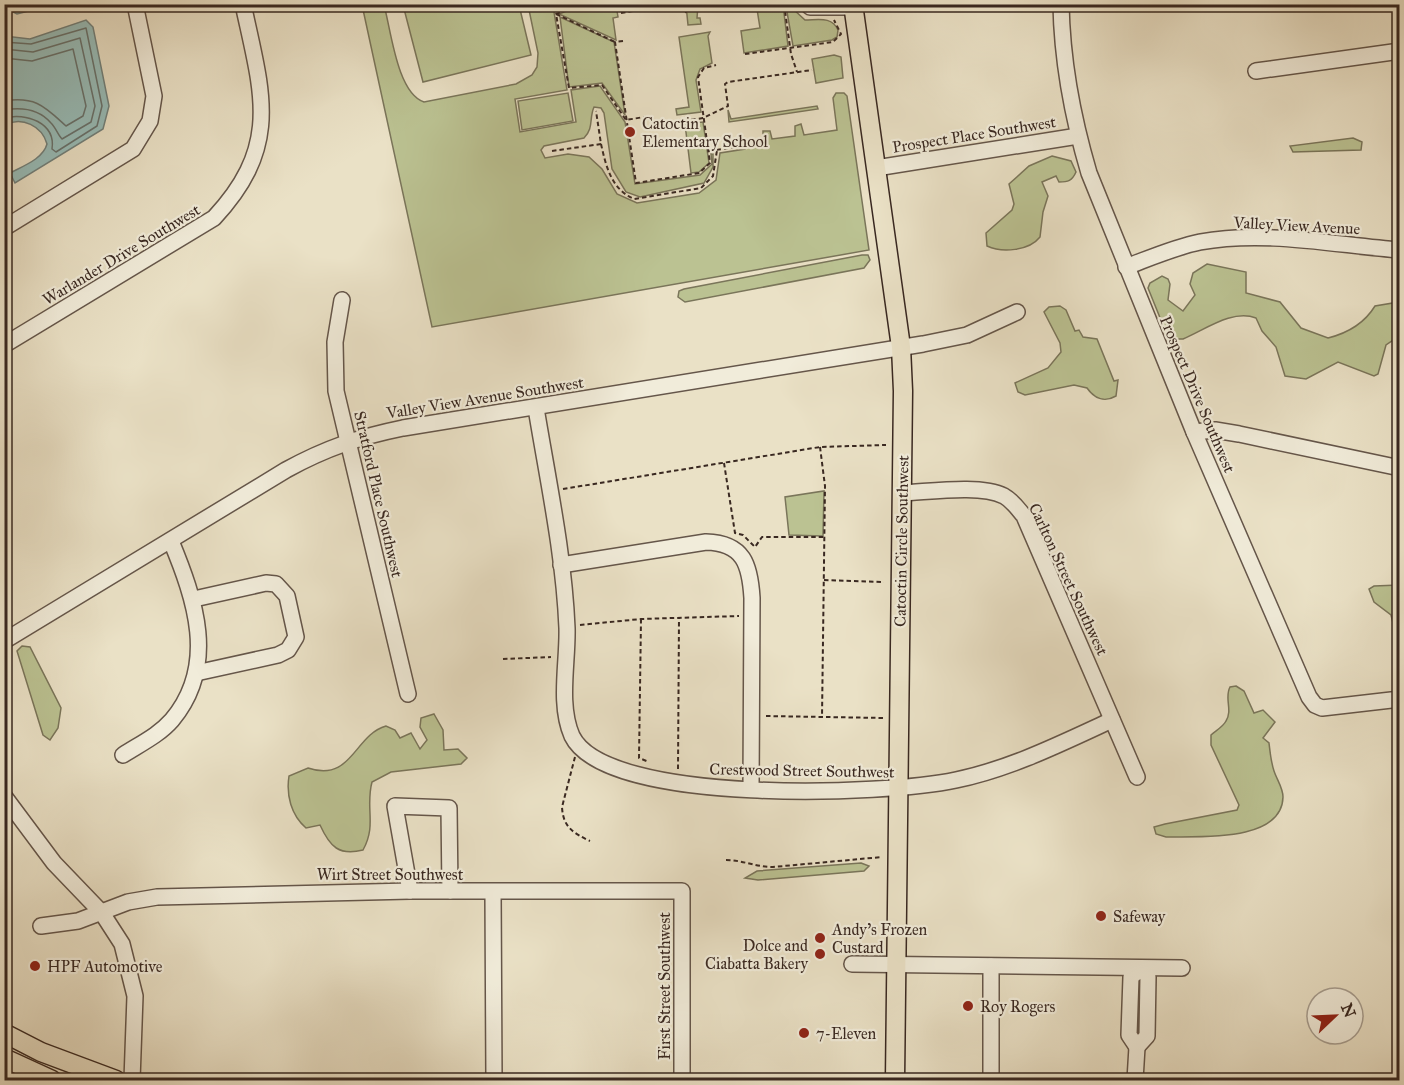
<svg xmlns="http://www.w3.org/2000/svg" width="1404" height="1085" viewBox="0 0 1404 1085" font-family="'IM FELL Great Primer',serif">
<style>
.green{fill:#bbc292;stroke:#7a755a;stroke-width:1.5}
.water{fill:#98bdb9;stroke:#72817c;stroke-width:1.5}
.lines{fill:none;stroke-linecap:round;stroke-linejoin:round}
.shore{stroke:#68726d;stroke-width:1.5}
.minor-casing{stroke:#65564a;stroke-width:18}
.major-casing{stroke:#392821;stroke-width:21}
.path{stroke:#392821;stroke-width:2;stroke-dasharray:4.5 3;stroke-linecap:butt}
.minor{stroke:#f1ecda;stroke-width:15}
.major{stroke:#eae1c6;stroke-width:18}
.poi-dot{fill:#8f2418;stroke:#f1ecda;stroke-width:2}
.labels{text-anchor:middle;stroke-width:4.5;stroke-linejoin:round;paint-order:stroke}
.poi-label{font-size:16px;fill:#392821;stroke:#f1ecda;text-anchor:start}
.street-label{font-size:16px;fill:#392821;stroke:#f1ecda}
</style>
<rect width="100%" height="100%" fill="#eae1c6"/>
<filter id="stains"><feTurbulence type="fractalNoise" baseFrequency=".00333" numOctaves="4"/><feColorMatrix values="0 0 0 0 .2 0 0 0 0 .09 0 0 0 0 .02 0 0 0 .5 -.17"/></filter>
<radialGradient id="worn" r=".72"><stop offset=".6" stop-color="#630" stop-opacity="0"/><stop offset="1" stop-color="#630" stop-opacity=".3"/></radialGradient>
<g class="green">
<polygon points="584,4 662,4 662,5 617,11 618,17 613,18 616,40 559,14"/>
<path d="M362 5H384C391 30 397 93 424 102L516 84 532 75 537 67 538 53 528 5H577L566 9 564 7 559 8 560 11 554 12 567 90 515 99 520 132 576 122 571 90 600 86 625 122 635 184 700 175 712 164 711 154H713V167L704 183 640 197 626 192 612 169 604 113 601 108 594 107C589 118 594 128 584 138L544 146 541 150 545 158 568 154 589 157 602 169 617 194 637 203 699 193 716 180 720 153 745 149V143L763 140V131H770L772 139 795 136V126L801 124 804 135 837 130 833 98 836 93H844L847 96 869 250 432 327Z"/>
<polygon points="403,5 519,5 531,55 423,82"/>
<polygon points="686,5 698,5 697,18 700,18 701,24 688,25"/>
<polygon points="759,5 783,5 788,46 744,53 741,31 760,28 757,9"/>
<path d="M792 8 805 20C818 20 832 16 838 30L837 37 832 40 793 46 787 12Z"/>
<polygon points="560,17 614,42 625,115 602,83 569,87"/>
<polygon points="710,32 708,36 712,63 700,69 696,80 701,112 677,115 676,109 689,107 679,37"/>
<polygon points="834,55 841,57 843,78 816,83 812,59"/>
<polygon points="568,93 573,121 522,130 518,101"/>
<polygon points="817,106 818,109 729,122 728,110 731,119"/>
<polygon points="703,122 709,163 699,172 691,173 685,124"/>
<polygon points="1353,138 1362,142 1361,150 1293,152 1290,146"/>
<path d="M1052 156 1071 161 1076 172C1072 181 1068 182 1059 182L1056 176 1042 182 1048 196 1043 212 1040 237C1029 251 1002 253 987 246L986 233 1012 210 1014 204 1009 184 1029 166Z"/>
<polygon points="862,255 868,255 870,260 864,268 685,302 678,297 679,291 684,289"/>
<path d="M1207 264 1246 272V293L1280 302 1301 328 1328 338C1348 333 1364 324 1375 306L1399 302V336L1386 345 1378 374 1374 376 1338 362 1306 379 1285 376 1276 347 1262 331 1256 318C1232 309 1205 330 1183 339H1173L1167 335 1148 288 1150 283 1162 276 1168 279 1170 284 1168 300 1183 311 1195 295 1190 284 1193 273Z"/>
<path d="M1060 306 1066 310 1075 331 1079 330 1083 337 1097 339 1114 381 1118 380 1116 396C1104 403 1094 398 1087 388L1074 385 1025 395 1018 392 1015 383 1048 368 1061 352 1060 343 1044 312 1049 307Z"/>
<polygon points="824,491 823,536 789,535 785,497"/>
<polygon points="1399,585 1399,638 1397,639 1391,615 1374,602 1369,589 1374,586"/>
<polygon points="22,646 30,647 61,708 58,728 50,740 43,735 17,651"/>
<path d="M1236 686 1244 691 1254 713 1263 710 1275 722 1263 738 1269 743C1270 752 1271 762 1274 771 1277 780 1283 788 1283 797 1282 843 1197 836 1166 837L1156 834 1154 827 1165 824 1237 810 1239 805 1211 745V735C1215 731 1223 727 1226 721 1233 710 1224 698 1230 687Z"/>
<path d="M434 714 443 730 444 750 458 749 467 758 461 764 391 772 372 782C365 808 377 825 363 850 339 856 330 847 320 825L306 828C291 815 286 795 289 776L308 768C352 783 354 735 386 726L395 730 400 738 411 733 420 749 427 740 420 727 421 718Z"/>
<polygon points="861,863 869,866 864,871 758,880 745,878 757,871"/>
</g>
<g class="water">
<polygon points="5,4 53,4 53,5 17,14 5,8"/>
<path d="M86 20 93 27 109 106 103 129 15 183 10 173C23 166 43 159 47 144 42 126 22 116 5 125V36L30 39Z"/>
</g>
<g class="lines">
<g class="shore">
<path d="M4 42 31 44 86 28 102 106 97 126 56 152 52 149C56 123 26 112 4 118"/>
<path d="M4 49 33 52 80 38 95 106 91 122 62 139C58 135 56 128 51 123 39 109 21 107 4 110"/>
<path d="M4 58 32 61 73 49 86 106 83 116 66 126C45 107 36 96 4 101"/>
</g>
<g class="minor-casing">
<g id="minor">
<polyline points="807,4 810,7 853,7"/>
<path d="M1061 4C1062 61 1073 119 1089 173L1194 432 1309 697 1315 705 1322 708 1400 699"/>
<polyline points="1256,71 1400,51"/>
<polyline points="876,168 1078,136"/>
<polyline points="4,228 133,149 150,121 154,96 135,4"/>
<path d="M1126 267C1150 258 1175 247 1200 242 1265 230 1335 245 1400 250"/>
<polyline points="342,300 335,342 336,391 408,694"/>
<path d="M4 345 214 218C282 145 262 93 243 4"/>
<path d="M536 408C548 481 564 555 567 628 568 662 558 704 572 736 606 806 888 795 956 780 1010 769 1062 743 1112 720"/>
<polyline points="1194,432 1215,430 1239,434 1400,468"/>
<path d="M902 493C929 492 980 484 1004 496 1013 501 1018 509 1024 516L1137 777"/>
<path d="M561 565 706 542C744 543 750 565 752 598L751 789"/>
<polyline points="194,599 266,583 276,584 287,596 296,637 288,650 278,655 196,673"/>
<path d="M4 641 286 470C326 448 359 437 403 428L923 344 967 335 1017 312"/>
<path d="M123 755C140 744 159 735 172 720 218 665 195 599 171 541"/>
<polyline points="4,796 54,863 102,913 122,944 135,996 132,1080"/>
<polyline points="410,891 395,806 449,808 450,891"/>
<polyline points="493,892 494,1080"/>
<polyline points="41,926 78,921 128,902 157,897 410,891 682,891 682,1080"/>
<polyline points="852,964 1182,968"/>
<polygon points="1142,968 1148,977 1147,1036 1137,1047 1129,1035 1131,977"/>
<polyline points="991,1080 991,966"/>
<polyline points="1135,1080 1137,1047"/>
</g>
</g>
<g class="major-casing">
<g id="major">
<polyline points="853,4 901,347 903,391 895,1080"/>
<polyline points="4,1033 41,1052 116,1080"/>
<polyline points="4,1058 52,1080"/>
</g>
</g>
<g class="path">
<polyline points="581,4 556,14 569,88 602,85 626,120 650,116"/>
<polyline points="684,4 686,13"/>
<polyline points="784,4 791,54 797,72"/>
<polyline points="621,13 678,4"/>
<polyline points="556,14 615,42"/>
<polyline points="623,41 615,42 636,183 699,173 710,163 698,77 704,68 716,65"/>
<polyline points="745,54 833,42 841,34 834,20"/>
<polyline points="684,121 703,118 728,106 725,84 728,82 812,70"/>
<path d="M601 144C606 166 611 189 634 199L701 188 713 176 717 150"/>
<polyline points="552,151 601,144 596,111"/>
<polyline points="709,151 742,146"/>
<polyline points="820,447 825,486 822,717"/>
<polyline points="724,463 735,533 743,535 755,547 762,537 825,537"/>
<polyline points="563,489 820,447 886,445"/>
<polyline points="824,580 884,582"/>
<polyline points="641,619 639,758 649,762"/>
<polyline points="580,625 641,619 739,616"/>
<polyline points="503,659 551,657"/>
<polyline points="766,716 883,718"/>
<path d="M575 757 562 807C563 827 573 833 590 841"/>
<polyline points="678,769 679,617"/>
<path d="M726 860C742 860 756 867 773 867L882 857"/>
</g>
<use href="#minor" class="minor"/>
<use href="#major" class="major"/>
</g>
<g class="poi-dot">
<circle cx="630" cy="132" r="6"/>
<circle cx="1101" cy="916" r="6"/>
<circle cx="820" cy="938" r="6"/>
<circle cx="820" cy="954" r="6"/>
<circle cx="35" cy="966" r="6"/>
<circle cx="968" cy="1006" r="6"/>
<circle cx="804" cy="1033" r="6"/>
</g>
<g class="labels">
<g class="poi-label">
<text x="642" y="129">Catoctin<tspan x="642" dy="18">Elementary School</tspan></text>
<text x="1113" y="922">Safeway</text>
<text x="832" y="935">Andy's Frozen<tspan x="832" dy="18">Custard</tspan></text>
<text x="808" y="951" text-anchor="end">Dolce and<tspan x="808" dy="18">Ciabatta Bakery</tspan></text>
<text x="47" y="972">HPF Automotive</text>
<text x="980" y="1012">Roy Rogers</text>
<text x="816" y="1039">7-Eleven</text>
</g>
<g class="street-label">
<text transform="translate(974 134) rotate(-9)" y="6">Prospect Place Southwest</text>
<text transform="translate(1297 225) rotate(3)" y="6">Valley View Avenue</text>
<text transform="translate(121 254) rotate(-31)" y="6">Warlander Drive Southwest</text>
<text transform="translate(1198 394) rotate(67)" y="6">Prospect Drive Southwest</text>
<text transform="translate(485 397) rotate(-9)" y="6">Valley View Avenue Southwest</text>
<text transform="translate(379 494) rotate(77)" y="6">Stratford Place Southwest</text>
<text transform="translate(901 541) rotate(-89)" y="6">Catoctin Circle Southwest</text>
<text transform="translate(1069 579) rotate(65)" y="6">Carlton Street Southwest</text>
<text transform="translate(802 770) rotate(1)" y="6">Crestwood Street Southwest</text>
<text x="390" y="880">Wirt Street Southwest</text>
<text transform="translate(664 986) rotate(-90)" y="6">First Street Southwest</text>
</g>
</g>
<rect width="1404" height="1085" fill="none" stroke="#eae1c6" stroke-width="24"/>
<rect x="6" y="6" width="1392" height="1073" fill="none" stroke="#392821" stroke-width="3"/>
<rect x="12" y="12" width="1380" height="1061" fill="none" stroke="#392821" stroke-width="1.5"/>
<g transform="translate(1335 1016) rotate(67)"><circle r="28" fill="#f1ecda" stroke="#a79e90" stroke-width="1.5"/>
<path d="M0-4.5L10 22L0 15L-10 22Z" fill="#8f2418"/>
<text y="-9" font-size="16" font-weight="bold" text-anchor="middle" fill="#392821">N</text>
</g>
<rect width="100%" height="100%" filter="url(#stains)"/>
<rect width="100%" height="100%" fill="url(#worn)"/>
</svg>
